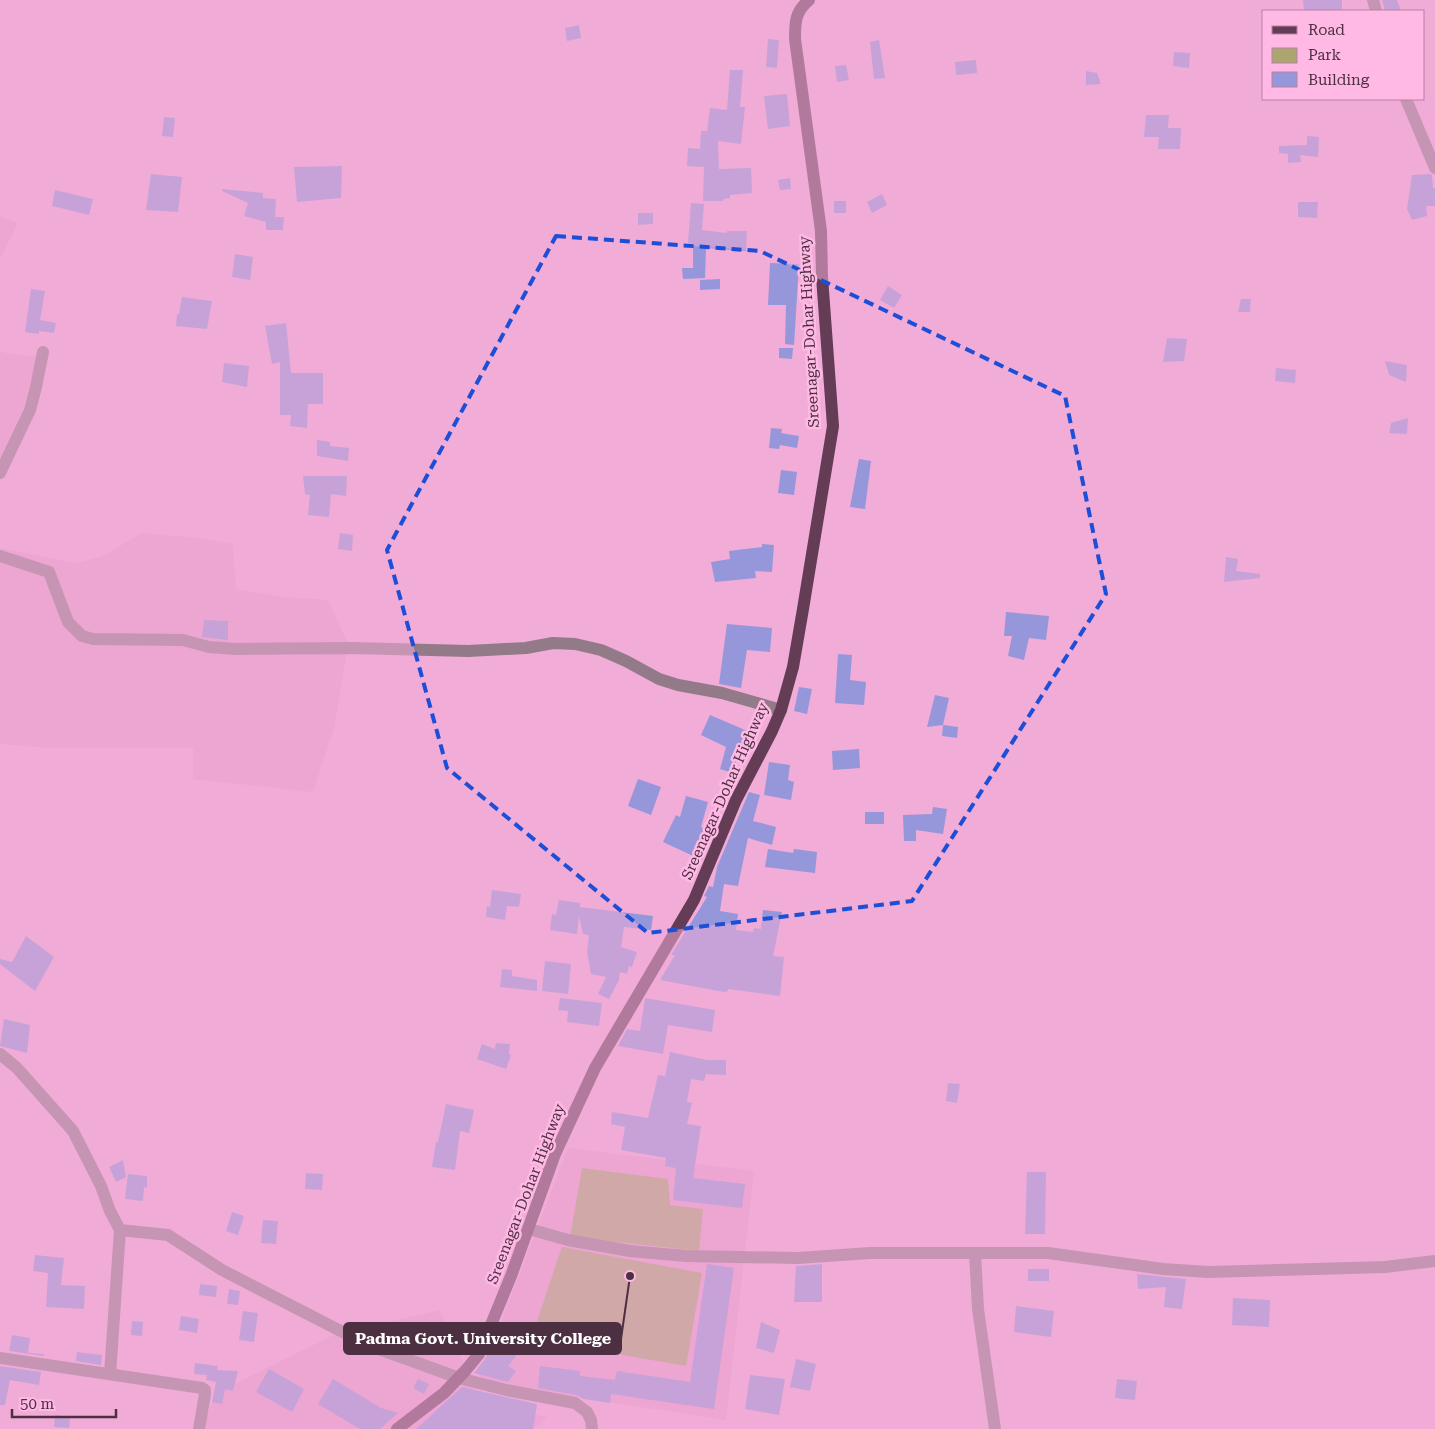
<svg xmlns="http://www.w3.org/2000/svg" width="1435" height="1429" viewBox="0 0 1435 1429" font-family="'Roboto Serif',serif">
<style>
.built{fill:#e89dcb}
.green{fill:#aca570}
.building{fill:#9597da}
.lines{fill:none;stroke-linecap:round;stroke-linejoin:round}
.minor{stroke:#927a88;stroke-width:12}
.major{stroke:#653c56;stroke-width:12}
.marked{fill:none;stroke:#1d4ed8;stroke-width:4;stroke-dasharray:10 6;stroke-linejoin:round}
.labels{text-anchor:middle;stroke-width:5;stroke-linejoin:round;paint-order:stroke}
.street-label{font-size:15px;fill:#4c3042;stroke:#ffb9e4}
.leader{fill:none;stroke:#4c3042;stroke-width:2}
.callout-dot{fill:#4c3042;stroke:#ffb9e4;stroke-width:2}
.callout{fill:#4c3042;stroke:#4c3042;stroke-width:2}
.callout-label{font-size:16px;text-anchor:middle;font-weight:bold;fill:#fff}
</style>
<rect width="100%" height="100%" fill="#f1acd7"/>
<g class="built">
<polygon points="0,217 18,223 0,259"/>
<polygon points="0,351 6,353 38,357 23,409 0,457"/>
<polygon points="142,533 197,538 233,544 236,589 283,597 328,600 348,644 334,729 313,792 193,779 193,748 51,748 0,744 0,548 76,563 103,556"/>
<polygon points="568,1148 754,1171 726,1420 478,1382"/>
<polygon points="440,1310 481,1404 547,1417 533,1429 202,1429 216,1393 334,1335"/>
</g>
<g class="green">
<polygon points="582,1168 668,1179 670,1205 703,1209 699,1251 570,1237"/>
<polygon points="562,1247 702,1273 686,1366 531,1339"/>
</g>
<g class="building">
<polygon points="1303,0 1342,0 1342,11 1304,11"/>
<polygon points="1382,0 1397,0 1401,11 1385,11"/>
<polygon points="579,25 581,38 567,41 565,28"/>
<polygon points="768,39 779,40 777,68 766,67"/>
<polygon points="879,40 885,78 874,79 870,42"/>
<polygon points="1174,52 1190,53 1189,68 1173,66"/>
<polygon points="976,60 977,73 956,75 955,62"/>
<polygon points="846,65 849,80 837,82 835,66"/>
<polygon points="730,70 743,70 740,107 745,107 741,144 718,141 719,169 751,168 752,193 730,195 730,198 723,199 723,201 703,201 704,167 687,166 688,148 700,149 701,131 707,131 710,108 727,110"/>
<polygon points="1086,71 1097,73 1101,84 1086,85"/>
<polygon points="787,94 790,126 768,129 764,96"/>
<polygon points="1146,115 1169,115 1168,128 1181,128 1180,149 1158,149 1159,137 1144,137"/>
<polygon points="164,117 175,118 173,137 162,136"/>
<polygon points="1307,136 1319,137 1318,157 1300,155 1301,162 1288,163 1288,154 1279,153 1279,146 1307,145"/>
<polygon points="342,166 341,198 297,202 294,167"/>
<polygon points="151,174 182,177 178,212 146,210"/>
<polygon points="1430,174 1432,175 1433,188 1435,188 1435,206 1426,206 1427,216 1412,220 1407,209 1412,175"/>
<polygon points="790,178 791,189 780,190 778,180"/>
<polygon points="222,189 263,193 263,198 276,199 275,217 284,217 283,230 266,230 266,222 244,216 248,203 222,191"/>
<polygon points="55,190 93,199 89,215 52,206"/>
<polygon points="882,194 887,205 872,213 867,202"/>
<rect x="834" y="201" width="12" height="12"/>
<polygon points="1298,202 1318,202 1317,218 1298,217"/>
<polygon points="691,203 704,204 702,230 727,233 727,231 747,231 746,251 706,248 705,278 683,279 682,268 693,268 693,244 688,243"/>
<polygon points="638,213 653,213 653,224 638,225"/>
<polygon points="235,254 253,257 250,280 232,277"/>
<polygon points="770,263 799,264 794,345 785,344 786,305 768,305"/>
<polygon points="720,279 720,289 700,290 700,280"/>
<polygon points="888,286 902,295 894,308 880,300"/>
<polygon points="31,289 45,291 40,320 56,323 54,333 39,331 39,334 25,332"/>
<polygon points="182,297 212,301 207,329 176,326 177,314 179,314"/>
<polygon points="1241,299 1251,299 1250,312 1238,312"/>
<polygon points="286,323 291,373 323,373 323,404 308,404 307,428 290,426 291,415 280,415 280,362 272,364 265,326"/>
<polygon points="1167,338 1187,339 1184,361 1163,362"/>
<polygon points="779,348 793,348 792,359 779,358"/>
<polygon points="1385,361 1407,365 1406,382 1389,375"/>
<polygon points="224,363 249,366 247,387 222,382"/>
<polygon points="1276,368 1296,370 1295,383 1275,381"/>
<polygon points="1408,418 1407,434 1389,433 1391,423"/>
<polygon points="771,428 782,429 781,433 799,436 797,448 780,445 779,449 769,448"/>
<polygon points="317,440 330,442 330,446 349,448 348,461 317,456"/>
<polygon points="859,459 871,461 865,509 850,507"/>
<polygon points="781,470 797,472 794,495 778,493"/>
<polygon points="303,476 347,476 346,496 331,494 329,517 308,515 310,495 305,494"/>
<polygon points="340,533 353,535 352,551 338,549"/>
<polygon points="762,544 774,545 772,572 755,571 756,578 715,582 711,562 730,559 729,551 762,547"/>
<polygon points="1226,557 1238,559 1236,571 1260,574 1260,578 1224,582"/>
<polygon points="1006,612 1049,616 1046,640 1029,638 1024,660 1008,656 1012,636 1004,636"/>
<polygon points="204,620 228,621 228,640 202,637"/>
<polygon points="727,624 772,628 770,652 747,650 741,688 719,684"/>
<polygon points="838,654 852,655 850,680 866,682 864,705 835,703"/>
<polygon points="799,687 812,689 807,714 794,711"/>
<polygon points="935,695 949,698 943,725 927,727"/>
<polygon points="710,715 752,733 743,754 739,752 733,773 720,769 726,747 701,735"/>
<polygon points="943,725 958,727 957,738 942,736"/>
<polygon points="859,749 860,768 833,770 832,751"/>
<polygon points="769,762 790,765 788,780 794,782 791,800 764,795"/>
<polygon points="638,779 661,787 651,815 628,806"/>
<polygon points="749,792 760,795 753,821 776,827 772,845 748,838 738,886 724,884 720,911 738,914 736,930 753,932 754,928 761,929 763,910 782,912 773,956 784,957 780,996 728,989 727,992 718,991 660,980 675,955 671,955 707,897 704,896 709,886 713,887 717,867"/>
<polygon points="686,796 708,802 701,827 714,833 702,860 663,842 676,815 680,817"/>
<polygon points="933,807 947,809 943,834 916,830 916,841 904,841 903,815 932,814"/>
<rect x="865" y="812" width="19" height="12"/>
<polygon points="768,849 793,853 794,849 817,852 815,873 765,867"/>
<polygon points="492,890 521,894 519,907 507,906 505,920 486,917 487,906 490,907"/>
<polygon points="559,900 580,903 580,907 653,916 651,930 624,927 621,947 637,952 632,967 629,966 627,974 620,972 619,980 609,999 598,994 606,977 591,974 587,952 589,935 583,934 579,916 577,934 550,930 552,914 556,915"/>
<polygon points="26,936 54,957 35,991 0,964 0,959 12,962"/>
<polygon points="545,961 571,964 568,994 542,991"/>
<polygon points="502,969 512,970 512,976 537,980 537,991 500,987"/>
<polygon points="560,998 602,1003 599,1026 567,1022 568,1011 558,1010"/>
<polygon points="645,998 715,1010 712,1032 668,1025 663,1054 618,1046 627,1029 640,1031"/>
<polygon points="4,1019 30,1025 27,1053 0,1046"/>
<polygon points="496,1043 510,1044 509,1054 511,1055 506,1069 477,1059 482,1044 495,1049"/>
<polygon points="670,1052 707,1060 726,1060 726,1075 706,1074 704,1081 691,1079 687,1102 692,1103 687,1124 701,1126 693,1178 745,1184 742,1208 673,1200 676,1168 665,1166 666,1158 621,1150 625,1127 611,1124 612,1112 648,1118 658,1075 665,1076"/>
<polygon points="948,1083 960,1084 957,1103 946,1101"/>
<polygon points="446,1104 474,1110 469,1133 460,1131 455,1170 432,1167 436,1142 438,1142"/>
<polygon points="123,1160 126,1177 116,1182 109,1167"/>
<polygon points="1027,1172 1046,1172 1045,1234 1025,1234"/>
<polygon points="306,1173 323,1174 322,1190 305,1189"/>
<polygon points="128,1174 147,1176 147,1188 144,1187 143,1201 125,1199"/>
<polygon points="232,1212 244,1216 238,1235 226,1231"/>
<polygon points="263,1220 278,1221 276,1244 261,1243"/>
<polygon points="35,1255 64,1258 61,1285 85,1286 84,1309 46,1307 48,1273 33,1271"/>
<polygon points="707,1264 734,1268 714,1409 611,1394 610,1403 584,1399 576,1395 538,1388 540,1366 580,1371 580,1376 615,1380 617,1371 690,1382"/>
<polygon points="822,1264 822,1302 794,1302 796,1266"/>
<rect x="1028" y="1269" width="21" height="12"/>
<polygon points="1137,1274 1186,1279 1182,1309 1164,1307 1166,1287 1138,1289"/>
<polygon points="200,1284 217,1286 216,1297 199,1295"/>
<polygon points="229,1289 240,1291 238,1305 227,1304"/>
<polygon points="1233,1298 1270,1300 1269,1327 1232,1325"/>
<polygon points="1016,1306 1054,1311 1051,1337 1014,1332"/>
<polygon points="243,1311 258,1313 254,1342 239,1340"/>
<polygon points="181,1316 199,1319 197,1333 179,1330"/>
<polygon points="132,1321 143,1322 142,1336 131,1335"/>
<polygon points="761,1322 780,1330 774,1353 756,1348"/>
<polygon points="12,1335 30,1338 28,1353 44,1354 44,1356 9,1351"/>
<polygon points="497,1336 516,1356 508,1366 516,1371 508,1382 474,1373 485,1359 493,1341"/>
<polygon points="77,1352 102,1355 101,1365 76,1361"/>
<polygon points="796,1359 816,1364 810,1391 790,1387"/>
<polygon points="195,1363 218,1366 217,1370 238,1371 233,1391 225,1389 222,1404 212,1402 216,1382 206,1380 207,1375 194,1374"/>
<polygon points="0,1366 41,1372 39,1385 10,1380 5,1405 0,1405"/>
<polygon points="269,1369 304,1389 292,1412 256,1392"/>
<polygon points="750,1375 785,1379 779,1415 745,1409"/>
<polygon points="333,1379 381,1408 398,1413 380,1429 360,1429 318,1404"/>
<polygon points="418,1379 429,1384 424,1394 413,1388"/>
<polygon points="1117,1379 1137,1381 1135,1400 1115,1398"/>
<polygon points="462,1387 537,1404 533,1429 416,1429"/>
<polygon points="55,1415 70,1417 69,1428 54,1427"/>
</g>
<g class="lines">
<g class="minor">
<polyline points="1373,0 1376,11"/>
<polyline points="1406,99 1435,168"/>
<polyline points="0,473 30,410 36,387 43,352"/>
<polyline points="0,556 49,572 68,622 82,636 93,639 183,640 209,647 236,649 353,648 468,651 526,648 553,643 575,644 601,650 626,661 659,679 678,685 722,693 781,710"/>
<polyline points="0,1054 17,1068 73,1131 101,1186 110,1211 120,1230 110,1374"/>
<polyline points="529,1229 568,1240 630,1251 686,1256 798,1258 870,1253 1048,1253 1163,1269 1208,1272 1385,1267 1435,1261"/>
<polyline points="120,1230 168,1235 222,1270 368,1345 459,1378 506,1390 575,1403 587,1412 591,1420 592,1429"/>
<polyline points="975,1253 978,1309 995,1429"/>
<polyline points="0,1358 202,1388 205,1390 205,1394 199,1429"/>
</g>
<path class="major" d="M397 1429 444 1393 465 1371 479 1354 511 1276 555 1154 595 1068 694 900 736 800 772 731 781 710 793 667 803 609 833 426 822 277 821 231 795 39C795 22 795 12 809 0"/>
</g>
<path d="M0 0H1435V1429H0ZM556 236 760 251 1065 396 1106 594 912 901 648 933 447 768 387 550Z" fill="#f1acd7" fill-opacity=".55" fill-rule="evenodd"/>
<path class="marked" d="M556 236 760 251 1065 396 1106 594 912 901 648 933 447 768 387 550Z"/>
<g class="labels">
<g class="street-label">
<text transform="translate(809 332) rotate(-93)" y="5">Sreenagar-Dohar Highway</text>
<text transform="translate(725 791) rotate(-66)" y="5">Sreenagar-Dohar Highway</text>
<text transform="translate(526 1194) rotate(-69)" y="5">Sreenagar-Dohar Highway</text>
</g>
</g>
<path class="leader" d="M630 1276L621 1339"/>
<circle class="callout-dot" cx="630" cy="1276" r="5"/>
<rect class="callout" x="344" y="1323" width="277" height="31" rx="5"/>
<g class="callout-label">
<text x="483" y="1344">Padma Govt. University College</text>
</g>
<rect x="1262" y="10" width="162" height="90" fill="#ffb9e4" stroke="#b782a3"/>
<rect x="1272" y="26" width="25" height="8" fill="#653c56" stroke="#b782a3"/>
<text x="1308" y="35" font-size="15" fill="#4c3042">Road</text>
<rect x="1272" y="48" width="25" height="15" fill="#aca570" stroke="#b782a3"/>
<text x="1308" y="60" font-size="15" fill="#4c3042">Park</text>
<rect x="1272" y="72" width="25" height="15" fill="#9597da" stroke="#b782a3"/>
<text x="1308" y="85" font-size="15" fill="#4c3042">Building</text>
<path d="M12 1409v8h104v-8" fill="none" stroke="#4c3042" stroke-width="2.5"/>
<text x="20" y="1409" font-size="15" fill="#4c3042" stroke="#ffb9e4" stroke-width="4" paint-order="stroke">50 m</text>
</svg>
